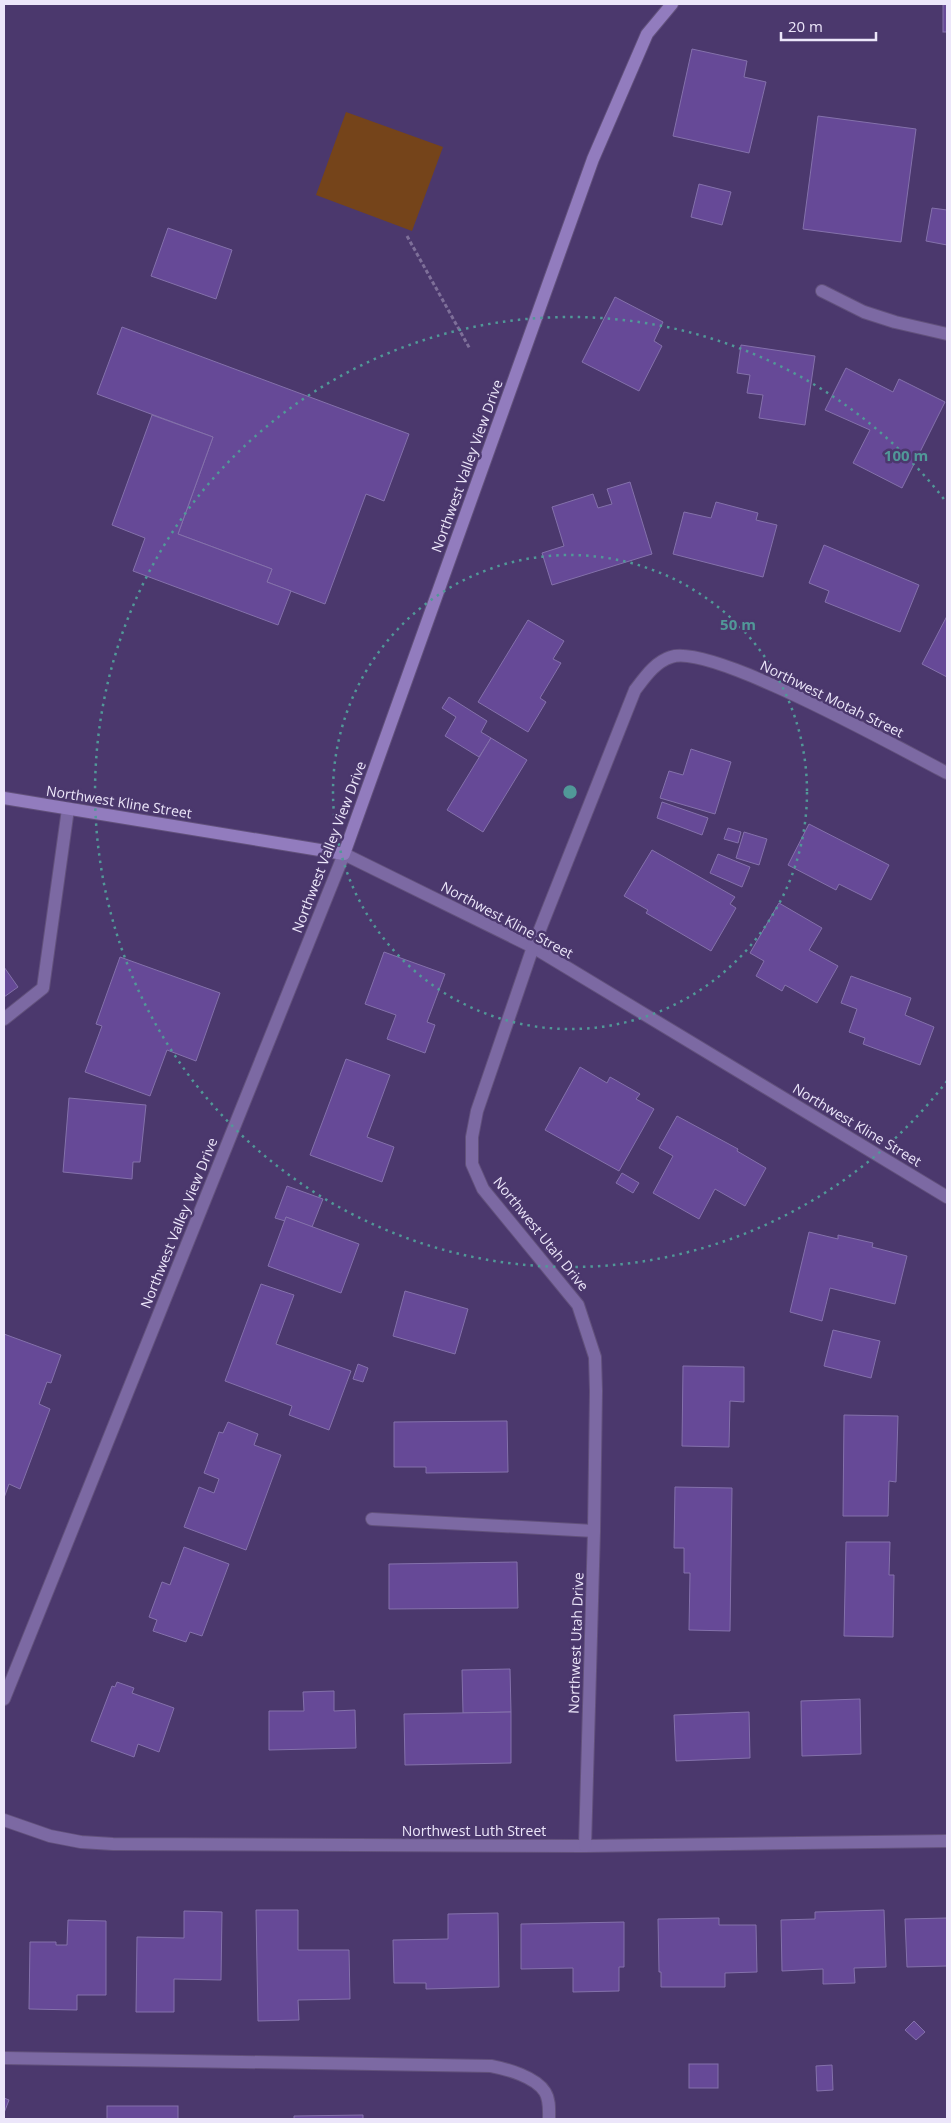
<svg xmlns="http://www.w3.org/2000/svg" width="951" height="2123" viewBox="0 0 951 2123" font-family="'Open Sans',sans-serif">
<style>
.green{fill:#75441a}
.building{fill:#664997;stroke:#8471ab}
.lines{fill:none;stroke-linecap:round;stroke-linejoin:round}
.lane-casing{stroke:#62517c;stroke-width:14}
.street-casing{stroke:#62517c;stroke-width:14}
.secondary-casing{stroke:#62517c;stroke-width:14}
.path{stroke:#7e6f99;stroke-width:3;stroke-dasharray:4 2.5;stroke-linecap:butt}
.lane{stroke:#7c69a3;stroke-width:12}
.street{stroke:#7c69a3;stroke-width:12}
.secondary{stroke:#927cbe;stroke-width:12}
.ring{fill:none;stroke:#519898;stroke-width:2.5;stroke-dasharray:2.5 5}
.labels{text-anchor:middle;stroke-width:5;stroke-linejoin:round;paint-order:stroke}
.street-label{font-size:14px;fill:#ece6fa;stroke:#4b386d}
.centre{fill:#519898;stroke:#4b386d;stroke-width:2.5}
.ring-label{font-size:15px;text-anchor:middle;font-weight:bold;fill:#519898;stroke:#4b386d;stroke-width:5;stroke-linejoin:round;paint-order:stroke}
</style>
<rect width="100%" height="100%" fill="#4b386d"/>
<polygon class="green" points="346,112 443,147 412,231 316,195"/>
<g class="building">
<rect x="943" y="4" width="4" height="28"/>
<polygon points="692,49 747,61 744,77 766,82 749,153 673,136"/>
<polygon points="818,116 916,129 901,242 803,229"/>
<polygon points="699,184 731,192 722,225 691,217"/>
<polygon points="932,208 947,210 947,245 926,241"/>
<polygon points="168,228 232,250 216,299 151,276"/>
<polygon points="615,297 663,322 654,341 662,346 639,391 582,362"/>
<polygon points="122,327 409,434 384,501 366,494 325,604 267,582 272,569 178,534 213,437 97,394"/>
<polygon points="741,345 815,356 805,425 759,418 763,395 747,393 750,375 737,373"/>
<polygon points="846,368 893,392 899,379 945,402 902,488 853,463 870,430 825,410"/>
<polygon points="152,415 213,437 178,534 272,569 267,582 291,591 278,625 133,571 145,538 112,525"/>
<polygon points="630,482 652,554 552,585 542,553 564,546 552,507 593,494 598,508 612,504 607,489"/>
<polygon points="716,502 758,513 756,520 777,525 763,577 673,554 684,512 711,518"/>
<polygon points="824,545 919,585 900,632 825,602 829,591 809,583"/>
<polygon points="947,616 947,677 922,664"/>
<polygon points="528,620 564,641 553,659 561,663 540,698 546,702 528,732 478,702"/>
<polygon points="449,697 487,721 481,732 491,738 479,757 445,736 456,717 442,708"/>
<polygon points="491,738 527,760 483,832 447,810"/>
<polygon points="691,749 731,762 715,814 660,798 669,771 683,775"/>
<polygon points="662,802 708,818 702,835 657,818"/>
<polygon points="809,824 889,865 871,900 839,884 836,890 788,865"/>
<polygon points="728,828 741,832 738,843 724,839"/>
<polygon points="744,832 767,839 759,865 736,858"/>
<polygon points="652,850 735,897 730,904 736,908 711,951 646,913 648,910 624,896"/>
<polygon points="718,854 750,867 742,887 710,873"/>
<polygon points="779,903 822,928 809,950 838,966 817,1003 785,985 782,991 756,976 764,961 750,953"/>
<polygon points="384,952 445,974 427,1022 435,1025 425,1053 387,1039 396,1015 365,1004"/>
<polygon points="120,957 220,993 196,1061 167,1050 150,1096 85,1072 102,1026 96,1024"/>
<polygon points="4,967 18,987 4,997"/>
<polygon points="851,976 911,998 905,1015 934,1027 920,1065 863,1044 865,1038 849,1032 857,1009 841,1003"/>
<polygon points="346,1059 390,1075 367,1137 394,1147 382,1182 310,1155"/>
<polygon points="580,1067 607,1083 610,1077 640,1094 636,1099 654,1109 619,1171 545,1130"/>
<polygon points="69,1098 146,1105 140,1162 133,1162 132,1179 63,1172"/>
<polygon points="677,1116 738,1149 737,1151 766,1168 745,1206 715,1189 699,1219 653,1193 673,1156 659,1148"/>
<polygon points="622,1173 639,1183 633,1193 616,1183"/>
<polygon points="287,1186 323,1199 312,1227 286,1217 285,1221 275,1218"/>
<polygon points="286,1217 359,1244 341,1293 268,1266"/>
<polygon points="809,1232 838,1239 838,1235 873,1243 872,1247 907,1256 895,1304 830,1288 822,1321 790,1312"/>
<polygon points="261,1284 294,1295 276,1344 351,1371 329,1430 289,1415 292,1406 225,1381"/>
<polygon points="405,1291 468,1309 455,1354 393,1336"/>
<polygon points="833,1330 880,1341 871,1378 824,1366"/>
<polygon points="4,1334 61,1355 51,1383 47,1382 39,1404 50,1409 20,1489 9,1484 4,1498"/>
<polygon points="358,1364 368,1368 363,1382 353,1379"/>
<polygon points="683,1366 744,1367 744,1402 730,1401 729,1447 682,1446"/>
<polygon points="844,1415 898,1416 896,1482 889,1481 888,1516 843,1516"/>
<polygon points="507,1421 508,1472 426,1473 426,1467 394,1467 394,1422"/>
<polygon points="228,1422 258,1434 254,1445 281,1455 246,1550 184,1527 199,1487 214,1493 219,1479 204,1473 219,1432 223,1433"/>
<polygon points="675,1487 732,1488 730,1631 689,1630 690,1573 684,1573 684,1548 674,1548"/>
<polygon points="846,1542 890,1542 889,1575 894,1575 893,1637 844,1636"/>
<polygon points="184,1547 229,1564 202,1636 190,1632 186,1642 153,1631 157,1620 149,1617 162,1582 170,1585"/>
<polygon points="517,1562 518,1608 389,1609 389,1564"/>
<polygon points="510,1669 511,1712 463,1713 462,1670"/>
<polygon points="117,1682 134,1688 132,1693 174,1708 159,1752 138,1744 134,1757 91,1741 112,1686 115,1687"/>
<polygon points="334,1691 334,1711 355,1710 356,1748 269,1750 269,1711 304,1711 303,1692"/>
<polygon points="860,1699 861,1754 802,1756 801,1701"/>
<polygon points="511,1712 511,1763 405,1765 404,1714"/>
<polygon points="749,1712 750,1758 676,1761 674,1715"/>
<polygon points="256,1910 298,1910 298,1950 349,1950 350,1999 298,2000 299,2020 258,2021"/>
<polygon points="884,1910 886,1967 854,1968 855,1983 823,1984 823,1969 782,1971 781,1920 815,1919 815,1912"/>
<polygon points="184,1911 222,1912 221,1980 174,1979 174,2012 136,2012 137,1937 184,1938"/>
<polygon points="498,1913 499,1987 426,1989 426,1983 394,1983 393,1940 448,1939 448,1914"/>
<polygon points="719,1918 719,1925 756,1925 757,1972 725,1973 725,1987 661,1987 661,1972 659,1972 658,1919"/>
<polygon points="947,1918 947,1966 907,1967 905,1919"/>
<polygon points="68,1920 106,1921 106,1995 77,1995 77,2010 29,2009 30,1942 56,1942 56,1945 67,1945"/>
<polygon points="624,1922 624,1967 619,1967 619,1991 573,1992 573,1968 521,1969 521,1924"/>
<polygon points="914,2021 925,2032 916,2040 905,2030"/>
<rect x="689" y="2064" width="29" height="24"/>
<polygon points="832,2065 833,2090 817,2091 816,2066"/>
<polygon points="4,2098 9,2100 4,2113"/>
<rect x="107" y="2106" width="71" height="13"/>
<polygon points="363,2115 363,2119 294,2119 294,2116"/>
</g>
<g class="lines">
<g class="lane-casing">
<g id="lane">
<polyline points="4,1019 43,988 68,809"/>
<polyline points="372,1519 594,1531"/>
<path d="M4 2058 491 2066C507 2069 536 2077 545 2092 550 2100 549 2110 549 2119"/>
</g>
</g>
<g class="street-casing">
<g id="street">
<polyline points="822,291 864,312 895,322 947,334"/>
<polyline points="4,1699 344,854 533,947 947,1197"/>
<polyline points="4,1820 50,1836 81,1842 113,1844 585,1846 947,1841"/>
<path d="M585 1846 594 1531 596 1391 595 1357 578 1305 483 1189 472 1164V1137L477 1111 533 947 635 690C645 677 655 662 671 657 712 643 902 750 947 773"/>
</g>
</g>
<g class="secondary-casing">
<polyline id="secondary" points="4,798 344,854 593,159 647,34 672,4"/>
</g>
<polyline class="path" points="407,236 470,349"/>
<use href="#lane" class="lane"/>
<use href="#street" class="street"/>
<use href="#secondary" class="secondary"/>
</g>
<g class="ring">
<circle cx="570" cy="792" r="237"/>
<path d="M947 1081A475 475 0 1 1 947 503"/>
</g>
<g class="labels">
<g class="street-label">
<text transform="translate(467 466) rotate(-70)" y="5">Northwest Valley View Drive</text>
<text transform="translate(832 699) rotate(26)" y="5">Northwest Motah Street</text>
<text transform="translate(119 802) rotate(9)" y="5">Northwest Kline Street</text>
<text transform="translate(329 847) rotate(-69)" y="5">Northwest Valley View Drive</text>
<text transform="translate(507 920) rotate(28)" y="5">Northwest Kline Street</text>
<text transform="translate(857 1125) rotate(31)" y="5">Northwest Kline Street</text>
<text transform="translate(179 1223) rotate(-68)" y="5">Northwest Valley View Drive</text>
<text transform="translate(541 1234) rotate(51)" y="5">Northwest Utah Drive</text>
<text transform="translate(576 1643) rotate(-88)" y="5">Northwest Utah Drive</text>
<text x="474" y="1836">Northwest Luth Street</text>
</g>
</g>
<circle cx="570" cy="792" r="8" class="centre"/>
<g class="ring-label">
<text x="906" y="461">100 m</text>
<text x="738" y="630">50 m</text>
</g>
<rect width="951" height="2123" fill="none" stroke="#ece6fa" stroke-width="10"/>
<path d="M781 32v8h95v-8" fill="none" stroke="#ece6fa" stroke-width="2.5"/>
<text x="788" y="32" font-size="15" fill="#ece6fa" stroke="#4b386d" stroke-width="4" paint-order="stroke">20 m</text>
</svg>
